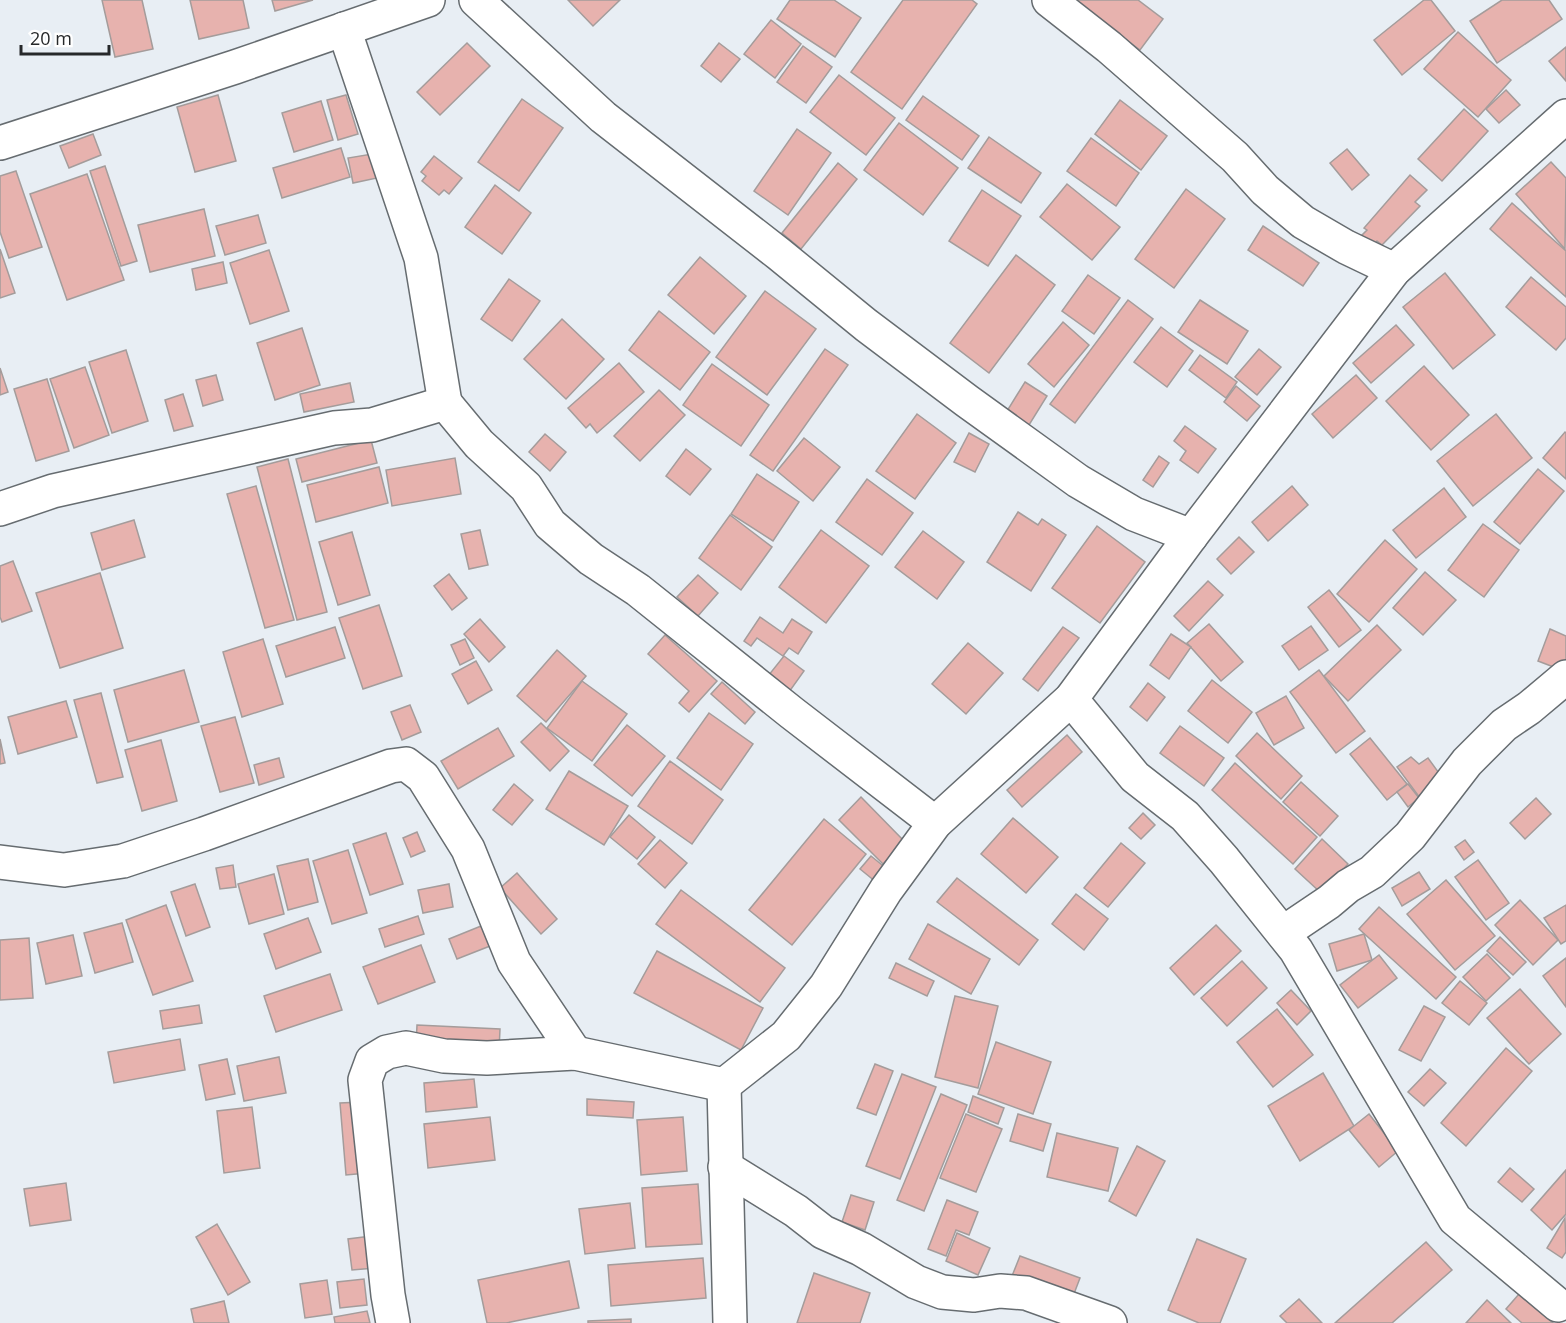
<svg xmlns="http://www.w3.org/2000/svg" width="1566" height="1323" viewBox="0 0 1566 1323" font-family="'Open Sans',sans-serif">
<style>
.building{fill:#e7b2ae;stroke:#a49c9b;stroke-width:1.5}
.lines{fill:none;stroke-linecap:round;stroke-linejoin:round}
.minor-casing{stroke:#666c70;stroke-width:36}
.minor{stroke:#fff;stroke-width:33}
</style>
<rect width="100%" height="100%" fill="#e8eef4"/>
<g class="building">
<polygon points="102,0 142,0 153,49 115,57"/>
<polygon points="190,0 243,0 249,28 199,39"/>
<polygon points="272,0 313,0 275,11"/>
<polygon points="568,0 620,0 593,26"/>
<polygon points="790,0 834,0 861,18 835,57 777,19"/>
<polygon points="903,0 972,0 977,4 902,109 851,72"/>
<polygon points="1074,0 1138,0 1163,19 1140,50"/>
<polygon points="1424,0 1431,0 1455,31 1402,75 1374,40"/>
<polygon points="1502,0 1549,0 1562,19 1497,63 1470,21"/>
<polygon points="771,20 801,44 775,78 744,54"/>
<polygon points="1458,32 1511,80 1478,117 1424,69"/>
<polygon points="467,43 490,66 440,115 417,92"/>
<polygon points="719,43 740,59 721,82 701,66"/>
<polygon points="803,46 832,67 806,103 777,82"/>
<polygon points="1566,47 1566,81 1549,61"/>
<polygon points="839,75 895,118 866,155 810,112"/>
<polygon points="1506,90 1520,105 1499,123 1486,109"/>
<polygon points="218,95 236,161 195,172 177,107"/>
<polygon points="346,95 358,134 338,140 327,100"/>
<polygon points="923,96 979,136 962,160 906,120"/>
<polygon points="522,99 563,128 519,191 478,162"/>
<polygon points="1120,100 1167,136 1141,170 1095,134"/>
<polygon points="321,101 333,140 294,152 282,113"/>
<polygon points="1464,109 1488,131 1442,181 1418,159"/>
<polygon points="899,123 958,168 923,215 864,170"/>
<polygon points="797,129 831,153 788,215 754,191"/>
<polygon points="93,134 101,155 69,168 60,146"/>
<polygon points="989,137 1041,173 1021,203 968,168"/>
<polygon points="1091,138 1139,173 1116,206 1067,171"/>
<polygon points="341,148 350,177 282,198 273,168"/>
<polygon points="1347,149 1369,175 1352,190 1330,163"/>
<polygon points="372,154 377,178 353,183 348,158"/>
<polygon points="434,156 462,178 449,194 444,190 439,195 422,181 426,176 421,172"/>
<polygon points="1551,162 1566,178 1565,249 1516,194"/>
<polygon points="838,163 857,179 801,249 782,233"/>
<polygon points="105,166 137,261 121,266 90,171"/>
<polygon points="16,171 42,247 9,258 0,232 0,176"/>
<polygon points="87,174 124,280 67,300 30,194"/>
<polygon points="1410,175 1427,190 1415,202 1420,206 1382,245 1377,241 1371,249 1359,238 1367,230 1364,228"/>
<polygon points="1067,184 1120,227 1092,260 1040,217"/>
<polygon points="495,185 531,213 502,254 465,227"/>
<polygon points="1186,189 1225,219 1174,288 1135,259"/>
<polygon points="982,190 1021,216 988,266 949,241"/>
<polygon points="1512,203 1566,251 1566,297 1490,229"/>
<polygon points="204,209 215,256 150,272 138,225"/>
<polygon points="258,215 266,243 225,255 216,226"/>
<polygon points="1263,226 1319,263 1303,286 1248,250"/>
<polygon points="0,249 15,293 0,298"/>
<polygon points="269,250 289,311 250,324 230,263"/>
<polygon points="1016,255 1055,285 989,373 950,343"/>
<polygon points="700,257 746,296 714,334 668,295"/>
<polygon points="223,262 227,283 196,290 192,269"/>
<polygon points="1445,273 1495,335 1453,369 1403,307"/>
<polygon points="1088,275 1120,298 1094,334 1062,311"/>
<polygon points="1531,277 1566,307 1566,338 1556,350 1506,307"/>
<polygon points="509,279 540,301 512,341 481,319"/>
<polygon points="765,291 816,329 767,395 716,357"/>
<polygon points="1128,300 1153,319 1075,423 1050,404"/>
<polygon points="1200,300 1248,331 1227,364 1178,332"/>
<polygon points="659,311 710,352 680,390 629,350"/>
<polygon points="562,319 604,359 566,399 524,359"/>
<polygon points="1063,322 1089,345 1054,387 1028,364"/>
<polygon points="1396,325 1414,345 1371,383 1353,363"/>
<polygon points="1161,327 1193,351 1167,387 1134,362"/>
<polygon points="302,328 320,385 275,400 257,343"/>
<polygon points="825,349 848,365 773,471 750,455"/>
<polygon points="1259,349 1281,367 1257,395 1235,377"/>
<polygon points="126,350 148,421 112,433 89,362"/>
<polygon points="1200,355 1237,382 1226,398 1189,370"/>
<polygon points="619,363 644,392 597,433 590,424 586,428 568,408"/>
<polygon points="712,364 769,405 741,446 683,405"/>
<polygon points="1424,366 1469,415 1431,450 1386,401"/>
<polygon points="85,367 109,435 74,448 50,379"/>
<polygon points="0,368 8,392 0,395"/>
<polygon points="216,375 223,400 203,406 196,380"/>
<polygon points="1356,375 1377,398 1333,438 1312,414"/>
<polygon points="47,379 69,451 36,461 14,389"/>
<polygon points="1025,382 1047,396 1029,425 1007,411"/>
<polygon points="350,383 354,402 304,412 300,394"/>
<polygon points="1236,386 1260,406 1247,421 1224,402"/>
<polygon points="659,390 685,415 640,461 614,436"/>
<polygon points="183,394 193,426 174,431 165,400"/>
<polygon points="917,414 956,443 915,499 876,471"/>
<polygon points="1496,414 1532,458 1473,506 1437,461"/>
<polygon points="1185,426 1216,449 1198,473 1180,460 1186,451 1174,441"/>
<polygon points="1565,432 1566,433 1566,479 1543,458"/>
<polygon points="969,433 989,444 975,472 954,462"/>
<polygon points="545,434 566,452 550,471 529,452"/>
<polygon points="804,438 840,467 813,501 777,471"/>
<polygon points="371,440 377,463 302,482 296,459"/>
<polygon points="686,449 711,469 690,495 666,476"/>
<polygon points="1159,456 1169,463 1153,487 1143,480"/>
<polygon points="455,458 461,494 392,506 386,470"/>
<polygon points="288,459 327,612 297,620 257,467"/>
<polygon points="379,467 388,503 316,522 307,485"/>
<polygon points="1538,469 1564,491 1520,544 1494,522"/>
<polygon points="757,474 799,502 773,541 731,514"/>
<polygon points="867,479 913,513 882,555 836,522"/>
<polygon points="256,486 294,620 265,628 227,494"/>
<polygon points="1292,486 1308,505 1268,541 1252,522"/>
<polygon points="1444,488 1466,517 1416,558 1393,530"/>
<polygon points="1018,512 1038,525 1042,519 1066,535 1031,591 987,562"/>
<polygon points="730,515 772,547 741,590 699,558"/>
<polygon points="134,520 145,557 102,570 91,533"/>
<polygon points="1483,524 1519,550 1484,597 1448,570"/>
<polygon points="1097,526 1145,562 1100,623 1052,588"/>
<polygon points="480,530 488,565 469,569 461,534"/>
<polygon points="821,530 869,566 826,623 779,587"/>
<polygon points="923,531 964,562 937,599 895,567"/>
<polygon points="352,532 370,595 338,605 319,542"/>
<polygon points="1239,537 1254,552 1231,574 1217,559"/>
<polygon points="1385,540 1417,569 1369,622 1337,594"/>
<polygon points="13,561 32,611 2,622 0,617 0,566"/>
<polygon points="1425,572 1456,600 1423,635 1393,608"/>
<polygon points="100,573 123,648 60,668 36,593"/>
<polygon points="449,574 467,598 452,610 434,586"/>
<polygon points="698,575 718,593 698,616 677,597"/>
<polygon points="1208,581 1223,595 1189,631 1174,616"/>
<polygon points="1329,590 1361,630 1339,647 1308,607"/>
<polygon points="379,605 402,676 363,689 339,618"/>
<polygon points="760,617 783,633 792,619 812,632 798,654 789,648 783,656 757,638 751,646 744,641"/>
<polygon points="480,619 505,647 489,662 464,634"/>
<polygon points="1209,624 1243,662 1221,681 1187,643"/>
<polygon points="1377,625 1401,650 1348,701 1324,676"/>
<polygon points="1311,626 1328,650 1299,670 1282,646"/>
<polygon points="335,627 345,658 286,677 276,646"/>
<polygon points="1063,627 1079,638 1038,691 1023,679"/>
<polygon points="1550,629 1566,636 1566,667 1564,671 1538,661"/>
<polygon points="1171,634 1191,647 1169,679 1150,665"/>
<polygon points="665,635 717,681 689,712 679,703 689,691 648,654"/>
<polygon points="263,639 283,704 242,717 223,652"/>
<polygon points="465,639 474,658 460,665 451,645"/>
<polygon points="968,643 1003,673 966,714 932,684"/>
<polygon points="557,650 586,676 546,722 517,696"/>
<polygon points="784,656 804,671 789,692 768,676"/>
<polygon points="476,661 492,690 468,704 452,674"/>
<polygon points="184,670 199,722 128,742 114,690"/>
<polygon points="1319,670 1365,731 1336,753 1290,692"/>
<polygon points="1212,680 1252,712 1228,743 1188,711"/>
<polygon points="582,681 627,714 592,761 547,728"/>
<polygon points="722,682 755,712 745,724 711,694"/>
<polygon points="1148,683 1165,697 1147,721 1130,707"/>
<polygon points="101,693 123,777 97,783 74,700"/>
<polygon points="1286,696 1304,728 1274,745 1256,713"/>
<polygon points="66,701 77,737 18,754 8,717"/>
<polygon points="410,705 421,732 402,740 391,712"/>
<polygon points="709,713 753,744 721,790 677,758"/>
<polygon points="235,717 254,783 220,792 201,726"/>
<polygon points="541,723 569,751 550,771 521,742"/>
<polygon points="627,725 665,756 632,796 594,765"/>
<polygon points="1180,726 1224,758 1204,786 1160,753"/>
<polygon points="498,728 514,756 458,789 441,761"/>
<polygon points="1257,733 1302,776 1281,799 1236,756"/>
<polygon points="1067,735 1082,752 1022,807 1007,790"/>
<polygon points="1370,738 1407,784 1387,800 1350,754"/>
<polygon points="0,739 5,763 0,764"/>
<polygon points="161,740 177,801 142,811 125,750"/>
<polygon points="1411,757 1419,764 1428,758 1444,780 1420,798 1397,767"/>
<polygon points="279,758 284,777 259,785 254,765"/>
<polygon points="670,761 723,800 692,844 638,806"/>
<polygon points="1235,763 1317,837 1293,864 1212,790"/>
<polygon points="569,771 628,806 604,845 546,809"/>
<polygon points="1301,782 1338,816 1320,836 1283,802"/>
<polygon points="514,784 533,800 512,825 493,810"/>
<polygon points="1408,784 1419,798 1408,807 1397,792"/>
<polygon points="861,797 905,842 883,864 839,820"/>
<polygon points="1536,798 1551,814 1525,839 1510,823"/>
<polygon points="1143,813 1155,825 1141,839 1129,828"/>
<polygon points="629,815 655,837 637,859 610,837"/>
<polygon points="1013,818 1058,857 1026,893 981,854"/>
<polygon points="824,819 866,854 792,945 749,910"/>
<polygon points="417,832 425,851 411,857 403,838"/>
<polygon points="386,833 403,884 370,895 353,844"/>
<polygon points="1322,839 1348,864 1321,893 1295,869"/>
<polygon points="660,840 687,863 665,888 638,864"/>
<polygon points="1465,840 1474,852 1464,860 1455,847"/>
<polygon points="1121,843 1145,863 1108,907 1084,888"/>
<polygon points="348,850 367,913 332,924 313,861"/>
<polygon points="871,856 887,869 876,882 860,869"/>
<polygon points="308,859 318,902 288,910 277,866"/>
<polygon points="1478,860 1509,903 1486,920 1455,877"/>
<polygon points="233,865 236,887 220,889 216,868"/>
<polygon points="1419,872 1430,889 1402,906 1392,888"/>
<polygon points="517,873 557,919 541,934 500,888"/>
<polygon points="274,874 284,914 249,924 238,884"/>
<polygon points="957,878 1038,940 1019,965 937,902"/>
<polygon points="1446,880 1495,936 1455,970 1407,914"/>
<polygon points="195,884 210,927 186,936 171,892"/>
<polygon points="449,884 453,907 423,913 418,890"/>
<polygon points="681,890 785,968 760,1002 656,924"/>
<polygon points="1076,894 1108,919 1084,950 1052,924"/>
<polygon points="1520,900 1558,940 1533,965 1495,925"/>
<polygon points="166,905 193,981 153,995 126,920"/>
<polygon points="1566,905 1566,941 1561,944 1544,918"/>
<polygon points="1379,907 1456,977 1436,999 1359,929"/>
<polygon points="418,916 424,934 385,947 379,929"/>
<polygon points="308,918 321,952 276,969 264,934"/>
<polygon points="122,923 133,962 95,973 84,933"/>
<polygon points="928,924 990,959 971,994 909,959"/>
<polygon points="1216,925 1241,951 1194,995 1170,968"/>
<polygon points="481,926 490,946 457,959 449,939"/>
<polygon points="1364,934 1372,960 1337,971 1329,944"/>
<polygon points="73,935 82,976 46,984 37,943"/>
<polygon points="1500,937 1526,962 1513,975 1487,951"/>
<polygon points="29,938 33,998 0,1000 0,940"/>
<polygon points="421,945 435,982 378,1004 363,967"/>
<polygon points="657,951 763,1008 741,1050 634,993"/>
<polygon points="1487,954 1510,978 1486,1001 1463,977"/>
<polygon points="1379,955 1397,978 1358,1008 1340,985"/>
<polygon points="1566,958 1566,1007 1543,976"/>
<polygon points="1242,961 1267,988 1227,1026 1201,998"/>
<polygon points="896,963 934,981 927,996 889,978"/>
<polygon points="330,974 342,1010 276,1032 264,996"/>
<polygon points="1460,981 1487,1003 1469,1025 1442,1003"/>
<polygon points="1520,989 1561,1034 1529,1064 1487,1018"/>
<polygon points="1291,990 1311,1011 1297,1025 1277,1003"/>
<polygon points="955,996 998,1006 978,1088 935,1077"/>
<polygon points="199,1005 202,1023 163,1029 160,1011"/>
<polygon points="1424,1006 1445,1017 1421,1061 1399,1050"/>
<polygon points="1277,1009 1313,1055 1273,1087 1237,1042"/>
<polygon points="417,1025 500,1029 499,1051 416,1046"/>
<polygon points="180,1039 185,1070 114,1083 108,1052"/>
<polygon points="996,1042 1051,1062 1033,1114 978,1094"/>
<polygon points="1506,1048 1532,1071 1466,1146 1441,1123"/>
<polygon points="279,1057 286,1093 244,1101 237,1066"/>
<polygon points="227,1059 235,1094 206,1100 199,1065"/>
<polygon points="875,1064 893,1071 876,1115 857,1108"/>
<polygon points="1430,1069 1446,1083 1424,1106 1408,1092"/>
<polygon points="1323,1073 1354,1126 1300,1161 1268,1106"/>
<polygon points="902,1074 936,1087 900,1179 866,1166"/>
<polygon points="474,1079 477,1107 426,1112 424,1083"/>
<polygon points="941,1094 967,1105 924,1211 897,1200"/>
<polygon points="973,1096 1004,1108 998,1124 968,1112"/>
<polygon points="587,1099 634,1102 633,1118 587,1115"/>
<polygon points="361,1102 367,1173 346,1175 340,1103"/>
<polygon points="252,1107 260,1168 224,1173 217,1111"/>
<polygon points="966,1114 1002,1129 976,1192 940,1178"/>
<polygon points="1018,1114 1051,1124 1043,1151 1010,1141"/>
<polygon points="1369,1114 1398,1151 1379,1167 1349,1130"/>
<polygon points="490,1117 495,1160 428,1168 424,1124"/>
<polygon points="683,1117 687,1171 641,1175 637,1120"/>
<polygon points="1057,1133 1118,1148 1108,1191 1047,1177"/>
<polygon points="1137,1146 1165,1161 1136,1216 1109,1201"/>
<polygon points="1510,1168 1534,1189 1522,1202 1498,1182"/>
<polygon points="1566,1170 1566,1214 1552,1230 1531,1210"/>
<polygon points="66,1183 71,1220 30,1226 24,1189"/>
<polygon points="698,1184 702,1244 646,1247 642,1188"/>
<polygon points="851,1195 874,1202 865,1230 842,1222"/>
<polygon points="947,1200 978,1212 969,1235 956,1230 946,1256 928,1249"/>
<polygon points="630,1203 635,1248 585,1254 579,1209"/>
<polygon points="1565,1218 1566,1252 1562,1258 1547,1248"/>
<polygon points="217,1224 250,1282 228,1295 196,1237"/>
<polygon points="957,1233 990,1248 978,1275 946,1261"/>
<polygon points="371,1236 375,1268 352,1270 348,1239"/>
<polygon points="1197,1239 1246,1259 1220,1323 1199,1323 1168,1310"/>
<polygon points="1426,1242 1452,1270 1392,1323 1335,1323"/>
<polygon points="1020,1256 1080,1278 1072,1299 1012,1276"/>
<polygon points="703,1258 706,1298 611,1306 608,1265"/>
<polygon points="569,1261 579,1308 506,1323 487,1323 478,1280"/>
<polygon points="814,1273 870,1293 860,1323 797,1323"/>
<polygon points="364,1279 367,1305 340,1308 337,1282"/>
<polygon points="327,1280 332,1314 305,1318 300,1284"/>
<polygon points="1519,1294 1553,1323 1522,1323 1506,1309"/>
<polygon points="1299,1299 1322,1323 1287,1323 1280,1316"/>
<polygon points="1487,1300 1511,1323 1466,1323"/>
<polygon points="224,1301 229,1323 194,1323 191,1309"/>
<polygon points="367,1311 370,1323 335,1323 334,1317"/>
<polygon points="631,1319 631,1323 588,1323 588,1321"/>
</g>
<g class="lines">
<g class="minor-casing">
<g id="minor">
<polyline points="476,0 603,117 779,254 866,325 967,401 1078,481 1134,514 1191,536"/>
<polyline points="1049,0 1109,47 1235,157 1265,190 1303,222 1346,247 1394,270"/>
<polyline points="344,29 421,258 445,403"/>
<polyline points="0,143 235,67 428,0"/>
<polyline points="0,509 53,491 334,428 372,425 445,403 479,444 526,487 550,524 591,559 638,590 792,713 935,823"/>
<polyline points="1071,699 1135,777 1185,816 1224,860 1296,950 1455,1219 1558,1305"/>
<polyline points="0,862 64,870 123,861 204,834 391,766 406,764 423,777 468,849 514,962 575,1053"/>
<polyline points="1283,933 1329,902 1348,886 1372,872 1410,836 1467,762 1504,725 1529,708 1566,677"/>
<polyline points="724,1085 786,1036 826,986 886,890 935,823 1071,699 1191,536 1394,270 1566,116"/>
<polyline points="724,1085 730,1323"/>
<polyline points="725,1167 796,1211 823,1232 861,1249 916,1282 942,1292 974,1295 1000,1291 1026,1293 1110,1323"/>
<polyline points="393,1323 388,1295 365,1080 372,1061 387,1052 406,1048 444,1056 487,1058 575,1053 724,1085"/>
</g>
</g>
<use href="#minor" class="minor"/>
</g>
<path d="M21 45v9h88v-9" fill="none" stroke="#26282a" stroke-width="3"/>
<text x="30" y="45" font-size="18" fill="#26282a" stroke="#ffffff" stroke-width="4.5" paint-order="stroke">20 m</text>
</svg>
